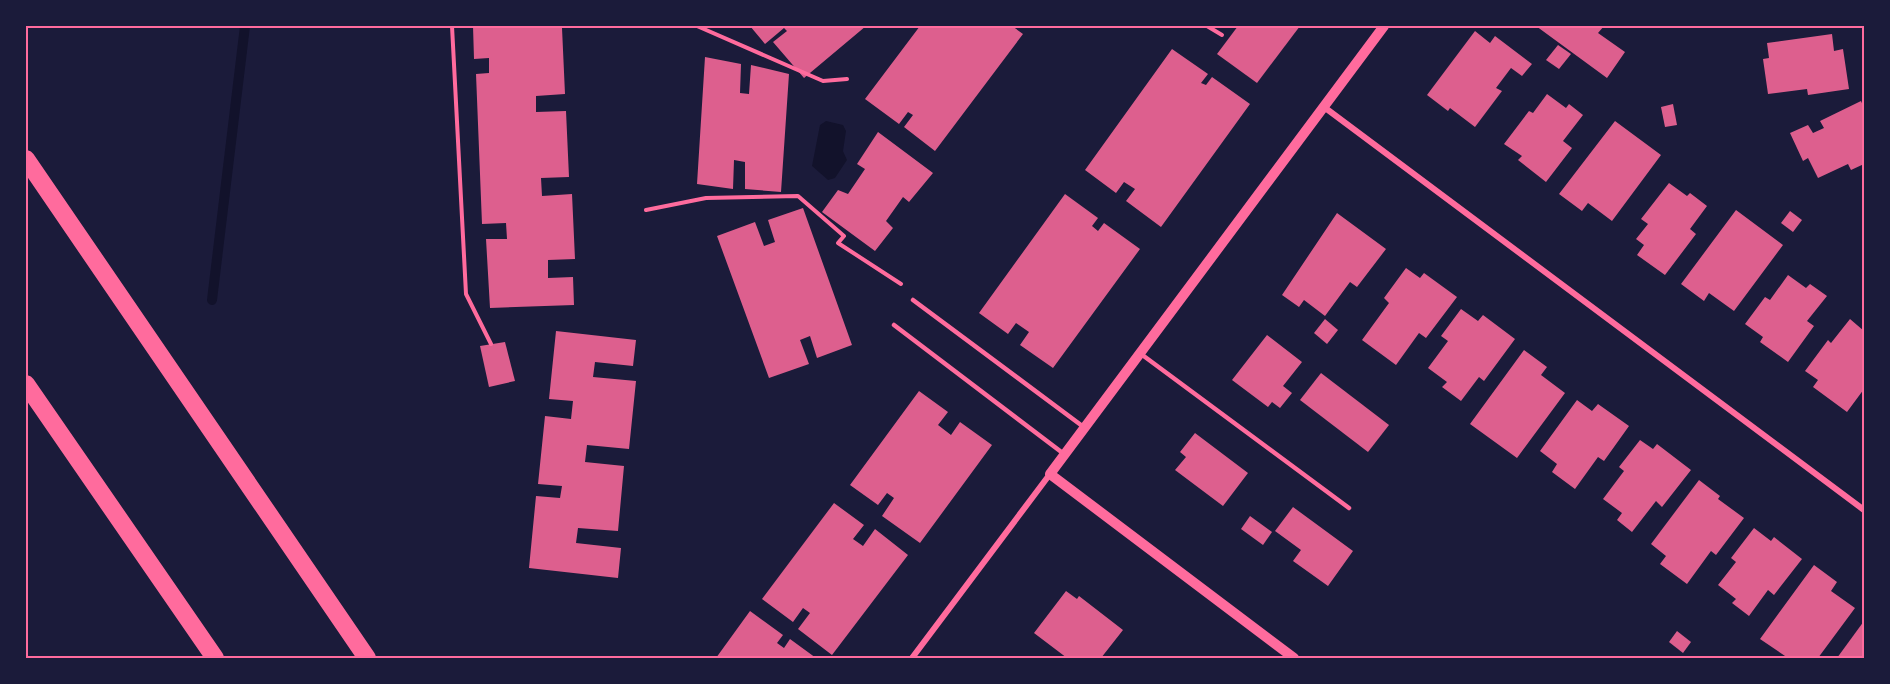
<svg xmlns="http://www.w3.org/2000/svg" width="1890" height="684" viewBox="0 0 1890 684" font-family="'PT Sans',sans-serif">
<style>
.water{fill:#12122b}
.lines{fill:none;stroke-linecap:round;stroke-linejoin:round}
.stream{stroke:#12122b;stroke-width:10}
.building{fill:#dd5f8e}
.path{stroke:#ff6b9d;stroke-width:4}
.service{stroke:#ff6b9d;stroke-width:4.5}
.minor{stroke:#ff6b9d;stroke-width:6}
.tertiary{stroke:#ff6b9d;stroke-width:10}
.motorway{stroke:#ff6b9d;stroke-width:18}
.neatline{fill:none;stroke:#ff6b9d;stroke-width:2}
</style>
<rect width="100%" height="100%" fill="#1b1b3a"/>
<polygon class="water" points="826,121 843,125 846,131 843,151 847,160 835,178 828,180 812,166 820,125"/>
<g class="lines">
<polyline class="stream" points="212,300 245,26"/>
</g>
<g class="building">
<polygon points="473,26 562,28 565,94 536,96 536,112 566,111 569,177 541,178 542,196 572,194 575,259 548,260 548,278 573,277 574,305 490,308 486,239 507,239 506,223 482,224 476,74 489,73 489,58 474,59"/>
<polygon points="750,26 866,26 804,78 773,42 787,31 784,28 765,44"/>
<polygon points="920,26 1012,26 1023,34 935,151 904,127 913,115 908,112 899,124 865,99"/>
<polygon points="1238,26 1300,26 1257,83 1217,54"/>
<polygon points="1536,26 1604,26 1598,33 1625,52 1607,78"/>
<polygon points="1475,31 1490,43 1495,36 1532,64 1522,76 1511,68 1496,88 1502,91 1475,127 1450,108 1448,111 1427,95"/>
<polygon points="1832,34 1834,51 1843,49 1849,89 1808,95 1807,89 1768,94 1763,59 1769,58 1767,43"/>
<polygon points="1558,45 1571,54 1559,69 1546,60"/>
<polygon points="1172,49 1208,74 1201,83 1206,85 1212,77 1250,104 1161,227 1126,201 1135,189 1124,182 1116,193 1085,170"/>
<polygon points="705,57 741,64 740,93 749,94 751,65 789,74 781,192 745,189 745,162 734,160 733,189 697,184"/>
<polygon points="1547,94 1566,108 1569,104 1583,115 1563,141 1572,148 1546,182 1518,160 1522,156 1504,144 1529,111 1533,113"/>
<polygon points="1861,101 1864,108 1864,164 1851,170 1848,164 1818,178 1808,158 1803,161 1790,133 1808,125 1813,133 1824,128 1820,121"/>
<polygon points="1673,104 1677,125 1665,127 1661,107"/>
<polygon points="1615,121 1661,155 1612,221 1588,203 1582,211 1559,194"/>
<polygon points="878,132 933,173 909,202 903,197 886,221 893,228 875,251 822,212 838,190 848,194 865,169 857,164"/>
<polygon points="1669,183 1687,196 1690,193 1707,206 1690,229 1696,234 1665,275 1637,255 1644,245 1636,239 1648,224 1641,219"/>
<polygon points="1065,194 1098,218 1092,226 1098,231 1104,223 1140,249 1053,368 1020,345 1029,332 1016,323 1008,334 979,313"/>
<polygon points="803,208 852,345 817,358 810,336 800,340 809,364 769,378 717,236 755,222 764,246 775,242 768,220"/>
<polygon points="1736,210 1783,245 1734,311 1709,293 1704,301 1681,284"/>
<polygon points="1790,211 1802,220 1793,232 1781,223"/>
<polygon points="1337,213 1386,249 1357,287 1350,282 1325,316 1304,300 1299,307 1282,295"/>
<polygon points="1406,268 1420,278 1424,273 1457,297 1426,338 1419,333 1396,365 1362,340 1389,303 1384,298"/>
<polygon points="1788,275 1806,288 1810,284 1827,296 1807,321 1814,326 1788,362 1760,342 1763,337 1745,324 1765,297 1770,300"/>
<polygon points="1461,309 1478,321 1483,315 1515,339 1484,381 1479,377 1461,401 1442,387 1447,382 1428,368 1448,341 1441,336"/>
<polygon points="1325,319 1338,330 1327,344 1314,333"/>
<polygon points="1850,319 1864,331 1864,389 1847,412 1813,387 1818,380 1805,371 1828,340 1831,343"/>
<polygon points="556,331 636,340 633,366 595,362 593,377 636,381 629,449 587,445 585,462 624,466 618,531 578,528 576,543 621,548 618,578 529,568 536,496 560,498 562,486 538,484 545,416 571,419 573,401 549,399"/>
<polygon points="1267,335 1302,362 1283,386 1292,393 1280,408 1272,402 1268,407 1232,380"/>
<polygon points="505,342 515,381 489,387 480,346"/>
<polygon points="1524,350 1547,367 1541,375 1565,393 1517,458 1470,424"/>
<polygon points="1321,373 1389,425 1368,452 1300,400"/>
<polygon points="919,391 948,412 938,425 951,435 960,422 992,445 920,543 882,516 894,498 887,493 878,505 850,485"/>
<polygon points="1577,400 1592,411 1598,404 1629,426 1604,461 1598,457 1575,489 1552,472 1557,464 1540,451"/>
<polygon points="1195,433 1248,473 1223,506 1175,470 1186,457 1180,452"/>
<polygon points="1640,440 1653,449 1657,444 1691,470 1662,507 1656,501 1632,532 1617,520 1622,513 1603,499 1624,471 1619,467"/>
<polygon points="1699,480 1720,496 1718,499 1744,518 1716,555 1711,551 1687,584 1660,564 1666,556 1651,544"/>
<polygon points="834,503 864,525 853,539 863,546 875,529 908,555 832,655 798,629 810,613 803,608 793,622 762,599"/>
<polygon points="1293,507 1353,551 1328,586 1293,561 1301,550 1275,531"/>
<polygon points="1250,516 1272,532 1263,545 1241,529"/>
<polygon points="1754,528 1771,541 1774,537 1802,559 1774,595 1768,590 1749,616 1732,603 1736,599 1718,585 1736,562 1731,558"/>
<polygon points="1814,565 1837,582 1831,591 1855,608 1818,658 1788,658 1760,639"/>
<polygon points="1066,591 1077,599 1079,596 1123,630 1101,658 1067,658 1034,633"/>
<polygon points="750,611 783,635 777,643 784,648 790,639 816,658 716,658"/>
<polygon points="1864,621 1864,658 1837,658"/>
<polygon points="1677,631 1691,642 1683,653 1669,642"/>
</g>
<g class="lines">
<g class="path">
<polyline points="452,26 466,294 491,344"/>
<polyline points="697,26 823,81 847,79"/>
<polyline points="1207,26 1222,35"/>
<polyline points="646,210 706,198 798,196 844,236 838,243 901,284"/>
</g>
<g class="service">
<polyline points="913,300 1085,428"/>
<polyline points="894,325 1064,454"/>
<polyline points="1141,354 1349,508"/>
</g>
<g class="minor">
<polyline points="1324,107 1864,510"/>
<polyline points="912,658 1050,474"/>
</g>
<polyline class="tertiary" points="1294,658 1050,474 1384,26"/>
<g class="motorway">
<polyline points="26,159 367,658"/>
<polyline points="26,384 215,658"/>
</g>
</g>
<rect width="1890" height="684" fill="none" stroke="#1b1b3a" stroke-width="54"/>
<rect x="27" y="27" width="1836" height="630" class="neatline"/>
</svg>
